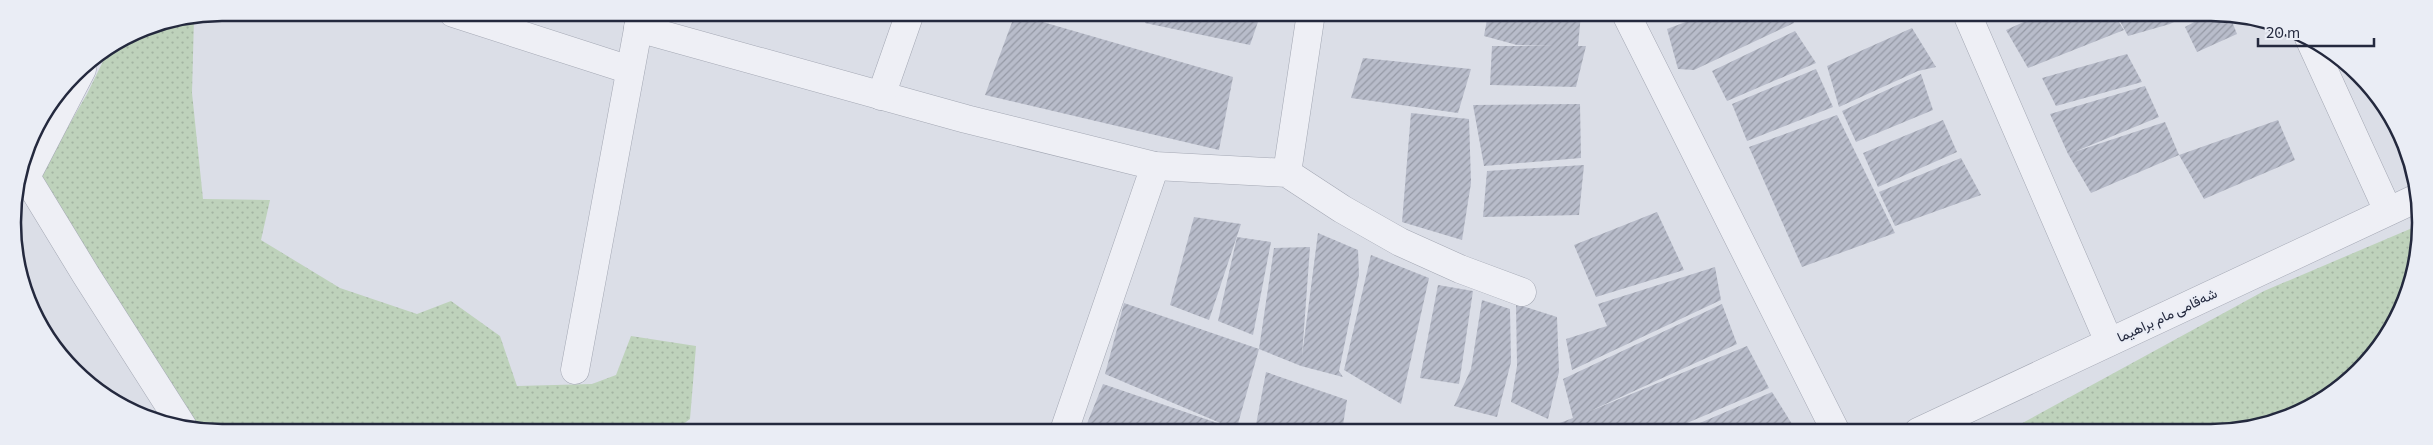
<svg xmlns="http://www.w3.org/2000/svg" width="2433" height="445" viewBox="0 0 2433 445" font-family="Commissioner,Vazirmatn,sans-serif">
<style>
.grass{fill:url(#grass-dots)}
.building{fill:url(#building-hatch)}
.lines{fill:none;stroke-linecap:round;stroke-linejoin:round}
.minor-casing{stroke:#a4a8b4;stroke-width:29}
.tertiary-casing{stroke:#a4a8b4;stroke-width:29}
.minor{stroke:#eeeff5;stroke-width:28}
.tertiary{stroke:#eeeff5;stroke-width:28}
.labels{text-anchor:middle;stroke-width:4;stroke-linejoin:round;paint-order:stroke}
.street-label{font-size:14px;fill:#24293e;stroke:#eaedf5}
.rim{fill:none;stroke:#24293e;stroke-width:2.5}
</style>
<defs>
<pattern id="grass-dots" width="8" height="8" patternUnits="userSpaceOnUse" patternTransform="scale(1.25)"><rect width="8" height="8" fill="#bed2bb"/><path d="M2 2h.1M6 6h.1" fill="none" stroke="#a3b4a2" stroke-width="1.8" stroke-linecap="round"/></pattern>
<pattern id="building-hatch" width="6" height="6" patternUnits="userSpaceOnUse" patternTransform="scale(1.25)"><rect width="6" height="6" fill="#b8bcca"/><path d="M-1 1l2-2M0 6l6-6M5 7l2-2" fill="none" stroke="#9599a5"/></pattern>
</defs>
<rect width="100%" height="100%" fill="#dbdee7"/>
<g class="grass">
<polygon points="194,18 192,93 203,199 270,200 261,240 340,288 417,314 451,301 500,336 517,386 592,384 616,375 631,336 696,346 690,419 674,431 195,431 33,187 87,94 108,51 142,28"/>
<polygon points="2417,226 2419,250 2399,315 2359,371 2303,411 2225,432 2006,432 2264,291"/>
</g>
<g class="building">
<polygon points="1147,13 1261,13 1250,45 1145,23"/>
<polygon points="1015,14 1233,77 1219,150 985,95"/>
<polygon points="1488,14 1581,14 1578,46 1586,46 1576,87 1490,85 1492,46 1554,46 1517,45 1484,36"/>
<polygon points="1707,14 1791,14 1794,23 1694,70 1678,69 1667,29"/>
<polygon points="1797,14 1816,14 1800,21"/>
<polygon points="2041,14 2114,14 2124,30 2028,68 2006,30"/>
<polygon points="2116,14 2190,14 2170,24 2128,36"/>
<polygon points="2209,14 2229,14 2237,34 2197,52 2185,27"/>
<polygon points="1912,28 1936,67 1918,71 1839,107 1827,66"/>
<polygon points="1795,31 1816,63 1727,101 1712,71"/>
<polygon points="2127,54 2142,82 2056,106 2042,78"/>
<polygon points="1363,58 1471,69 1458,113 1351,98"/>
<polygon points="1816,69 1833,107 1747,141 1732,104"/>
<polygon points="1921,74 1933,110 1856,142 1842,111"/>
<polygon points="2145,86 2159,117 2074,152 2165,122 2179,155 2091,193 2068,154 2050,114"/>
<polygon points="1580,104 1581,158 1484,166 1473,105"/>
<polygon points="1411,113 1469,119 1471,183 1462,240 1402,222"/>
<polygon points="1837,115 1895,233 1802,267 1749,147"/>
<polygon points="1943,120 1957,152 1878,187 1863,153"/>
<polygon points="2278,120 2295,160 2204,199 2179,155"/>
<polygon points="1961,158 1981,195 1895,226 1879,192"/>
<polygon points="1584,165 1579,215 1483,217 1487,171"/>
<polygon points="1657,212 1684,270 1596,297 1574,245"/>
<polygon points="1194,217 1241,224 1209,320 1170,305"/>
<polygon points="1318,233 1358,250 1359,275 1339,371 1343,377 1301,366 1259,349 1236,431 1084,431 1103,384 1232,428 1105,374 1124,303 1259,349 1274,248 1310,247 1302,356"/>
<polygon points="1237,237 1271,242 1253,335 1218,321"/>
<polygon points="1371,255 1429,278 1401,404 1344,370"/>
<polygon points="1715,267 1721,300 1572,370 1566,339 1607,326 1598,304"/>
<polygon points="1438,285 1473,291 1459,384 1420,378"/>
<polygon points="1482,300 1510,309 1511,362 1497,417 1454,406 1471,369"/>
<polygon points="1516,304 1557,317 1559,372 1548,419 1511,402 1517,366"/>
<polygon points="1722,304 1737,344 1588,412 1747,346 1769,388 1666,432 1560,432 1557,424 1573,418 1563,379"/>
<polygon points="1266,372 1347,400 1342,431 1255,430"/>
<polygon points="1772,392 1797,432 1679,432"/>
</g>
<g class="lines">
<g class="minor-casing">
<g id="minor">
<polyline points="453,13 630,70"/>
<polyline points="1626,14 1836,432"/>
<polyline points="1967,14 2109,342"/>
<polyline points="638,28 966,119 1155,166 1287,173 1342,209 1400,242 1460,269 1522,292"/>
<polyline points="2309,38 2388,211"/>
<polyline points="881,96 910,13"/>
<polyline points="22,170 86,275 183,427"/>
<polyline points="1287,173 1311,13"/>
<polyline points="26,177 82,69"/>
<polyline points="575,370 641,13"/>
<polyline points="1064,431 1155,166"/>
</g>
</g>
<g class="tertiary-casing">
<polyline id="tertiary" points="1918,432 2415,199"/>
</g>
<use href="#minor" class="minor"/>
<use href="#tertiary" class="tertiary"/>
</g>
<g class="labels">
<g class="street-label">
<text transform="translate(2167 315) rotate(-25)" y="5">شەقامی مام براهیما</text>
</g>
</g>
<path d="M0 0H2433V445H0ZM222 21H2211A201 201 0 0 1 2412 222V223A201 201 0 0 1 2211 424H222A201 201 0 0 1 21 223V222A201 201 0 0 1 222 21Z" fill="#eaedf5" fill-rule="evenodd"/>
<path class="rim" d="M222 21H2211A201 201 0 0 1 2412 222V223A201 201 0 0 1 2211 424H222A201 201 0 0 1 21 223V222A201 201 0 0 1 222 21Z"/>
<path d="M2258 38v8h116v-8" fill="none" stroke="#24293e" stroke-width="2.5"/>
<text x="2266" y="38" font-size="15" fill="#24293e" stroke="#eaedf5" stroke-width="4" paint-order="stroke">20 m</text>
</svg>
